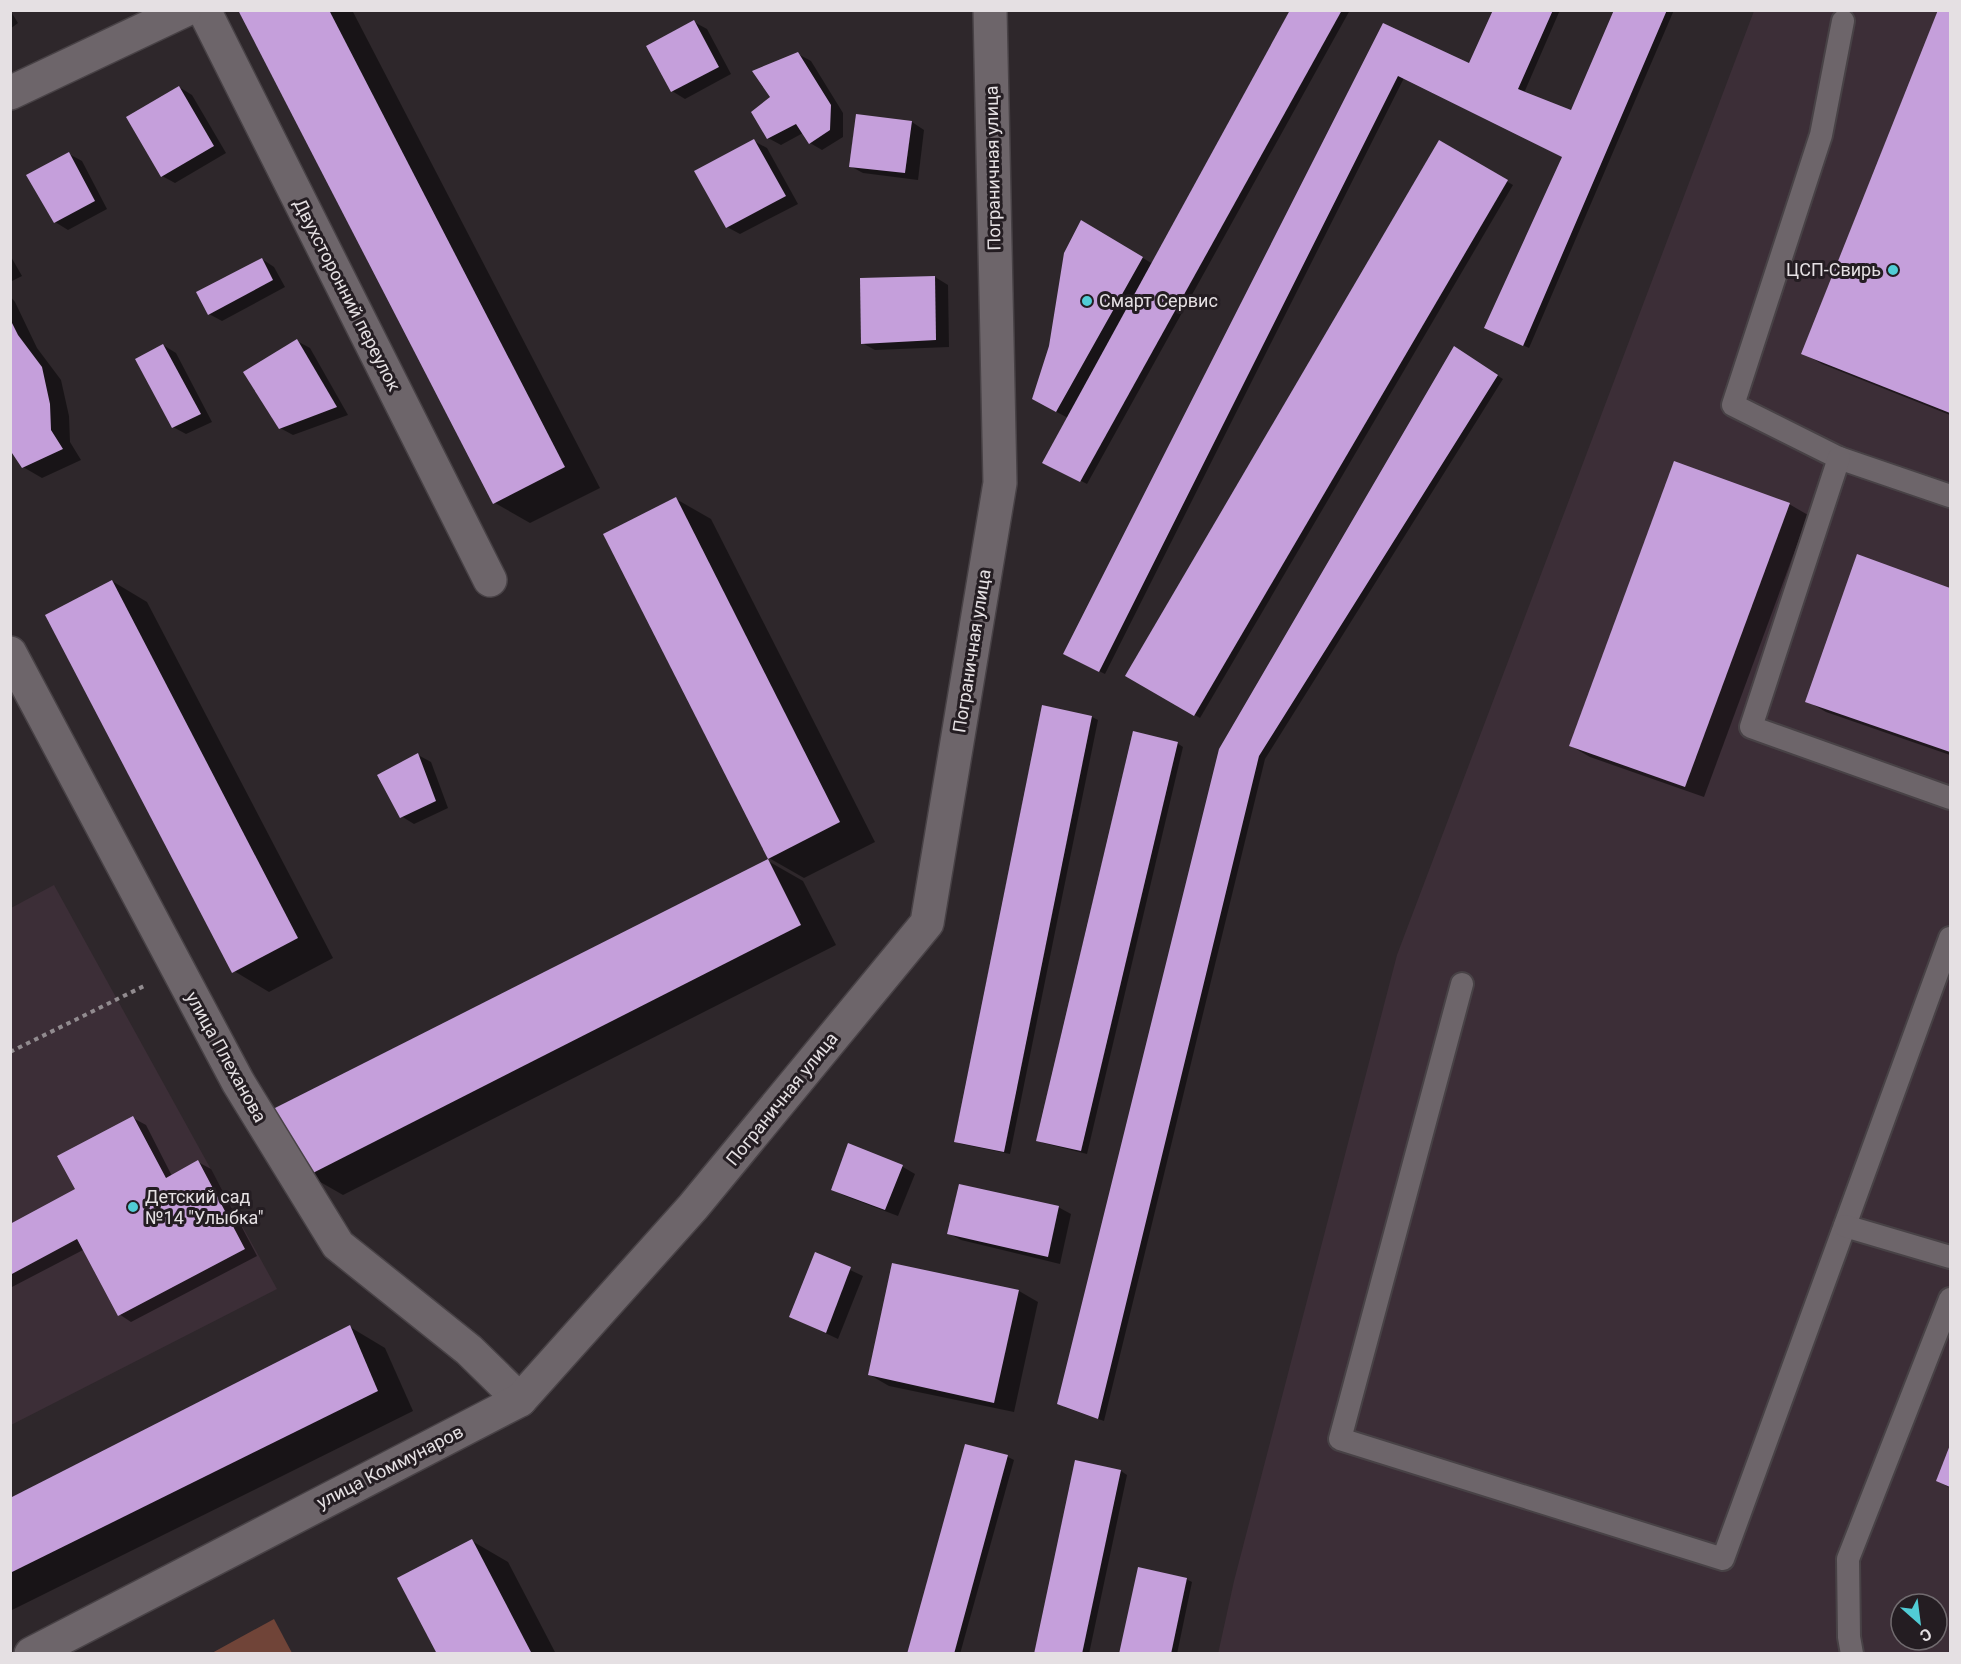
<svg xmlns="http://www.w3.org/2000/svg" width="1961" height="1664" viewBox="0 0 1961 1664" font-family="Roboto,sans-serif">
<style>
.built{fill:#3c2e37;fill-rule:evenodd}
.green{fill:#704438}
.shadow{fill:#0007}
.building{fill:#c59fdb}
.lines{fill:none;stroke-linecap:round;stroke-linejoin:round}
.lane-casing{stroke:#484246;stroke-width:26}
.street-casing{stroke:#484246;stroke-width:36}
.path{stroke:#918b8f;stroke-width:4;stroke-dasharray:4.5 4.5;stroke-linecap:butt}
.lane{stroke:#6d656a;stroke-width:22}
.street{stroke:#6d656a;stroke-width:33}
.poi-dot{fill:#51ccd5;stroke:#241d22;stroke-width:2}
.labels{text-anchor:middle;stroke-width:6;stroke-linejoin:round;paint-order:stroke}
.street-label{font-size:18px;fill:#e5e0e3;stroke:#241d22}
.poi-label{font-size:18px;fill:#e5e0e3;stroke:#241d22;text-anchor:start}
</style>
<rect width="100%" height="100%" fill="#2e272b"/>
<g class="built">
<path d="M1754 11H1950V1653L1218 1654 1234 1581 1397 955ZM1901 1604H1937V1640H1901Z"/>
<polygon points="54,885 277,1289 11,1425 11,908"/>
</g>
<polygon class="green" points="274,1619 292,1653 212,1653"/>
<g class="shadow">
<polygon points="10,10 18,23 10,29"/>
<polygon points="240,10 352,10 600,488 530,523 495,503"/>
<polygon points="1292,10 1350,10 1087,484 1050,465 1068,418 1053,410 1082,222 1153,264"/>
<polygon points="1494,10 1560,10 1524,93 1571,112 1616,10 1674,10 1529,348 1491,330 1563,157 1404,78 1105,674 1070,657 1384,25 1469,65"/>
<polygon points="1939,10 1950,10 1950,415 1822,364 1803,353"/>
<polygon points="694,22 707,29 731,74 685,99 672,91"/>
<polygon points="798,54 811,61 843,113 843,137 822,150 810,143 803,133 781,145 768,138 772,97"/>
<polygon points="179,87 192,95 226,153 175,183 162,176"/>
<polygon points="857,116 912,122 924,130 918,180 863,173 850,166"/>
<polygon points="754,141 767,148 798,204 740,234 727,227"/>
<polygon points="1439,142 1513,185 1200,718 1127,675"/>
<polygon points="69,154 82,161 107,209 68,230 55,222"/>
<polygon points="10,255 22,276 10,282"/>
<polygon points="262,259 274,267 285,287 222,321 209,314"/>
<polygon points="935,277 948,285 949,347 875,350 862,343"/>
<polygon points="10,296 15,302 37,348 61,380 69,416 70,442 81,460 42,478 23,467 10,447"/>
<polygon points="297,341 310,348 348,415 293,435 280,428"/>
<polygon points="163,345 176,353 212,422 186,434 173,427"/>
<polygon points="1454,349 1503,379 1265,759 1104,1421 1064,1407 1221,749"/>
<polygon points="676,499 711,519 875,842 804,878 769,858"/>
<polygon points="1789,504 1808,515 1704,797 1590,757 1571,746"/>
<polygon points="1858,556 1950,590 1950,755 1826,712 1807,701"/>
<polygon points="112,581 147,602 333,958 269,992 234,971"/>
<polygon points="1043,707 1092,717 1098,720 1010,1154 961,1144 955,1141"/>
<polygon points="1177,743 1183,747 1087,1154 1043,1143 1038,1140"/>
<polygon points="418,755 431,762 448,808 414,824 401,816"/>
<polygon points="768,861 803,881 836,945 343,1195 308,1175"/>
<polygon points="133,1118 146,1125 172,1176 198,1162 211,1169 257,1256 131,1322 119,1314 83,1250 10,1288 10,1225 78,1190"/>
<polygon points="849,1145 903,1167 915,1174 898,1216 845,1196 832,1189"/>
<polygon points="1058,1207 1071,1214 1060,1264 961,1240 948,1233"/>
<polygon points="816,1254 863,1276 838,1339 791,1317"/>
<polygon points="893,1265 1019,1291 1038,1302 1014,1412 889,1386 870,1375"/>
<polygon points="350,1327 385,1348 413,1411 10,1611 10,1500"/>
<polygon points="966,1446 1008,1457 1014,1460 960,1654 908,1654"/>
<polygon points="1950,1449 1950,1488 1938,1481"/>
<polygon points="1076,1462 1121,1471 1127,1475 1089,1654 1036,1654"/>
<polygon points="472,1541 508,1562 556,1654 438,1654"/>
<polygon points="1186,1579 1192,1582 1177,1654 1121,1654"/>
</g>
<g class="building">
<polygon points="238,10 329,10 565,467 493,504"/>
<polygon points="1290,10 1342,10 1080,482 1042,463"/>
<polygon points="1493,10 1553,10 1518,89 1571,110 1614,10 1667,10 1523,346 1484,328 1562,157 1398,76 1099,672 1063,654 1383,23 1469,63"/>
<polygon points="1938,10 1950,10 1950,413 1801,354"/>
<polygon points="694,20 719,67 671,92 646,46"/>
<polygon points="798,52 831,105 830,130 809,144 796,124 767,139 751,112 770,97 752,71"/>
<polygon points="179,86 214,146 161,177 126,117"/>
<polygon points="856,114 912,121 905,173 849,167"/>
<polygon points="754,139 786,196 726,228 694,171"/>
<polygon points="1439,140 1508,180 1194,716 1125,676"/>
<polygon points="69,152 95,201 54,223 26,175"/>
<polygon points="1081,220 1143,257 1056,412 1032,399 1049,346 1064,253"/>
<polygon points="262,258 273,280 208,315 196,292"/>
<polygon points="935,276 936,340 861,344 860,278"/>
<polygon points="10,319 18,335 42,367 50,404 51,430 63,449 22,468 10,450"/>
<polygon points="297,339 337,407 279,429 243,372"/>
<polygon points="163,344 201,414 172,428 135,359"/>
<polygon points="1454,346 1498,375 1259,756 1098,1419 1057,1404 1219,749"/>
<polygon points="1674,461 1790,503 1685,787 1569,746"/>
<polygon points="676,497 840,822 768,859 603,534"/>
<polygon points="1857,554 1950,588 1950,752 1805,702"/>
<polygon points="112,580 298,938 232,973 45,615"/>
<polygon points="1042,705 1092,716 1004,1152 954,1142"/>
<polygon points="1133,731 1178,742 1081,1151 1036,1141"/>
<polygon points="418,753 436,801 400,818 377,775"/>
<polygon points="768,859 801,925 307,1176 273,1109"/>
<polygon points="133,1116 166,1178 198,1160 245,1249 118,1316 77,1239 10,1275 10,1224 75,1189 57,1156"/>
<polygon points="848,1143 903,1165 885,1210 831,1190"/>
<polygon points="959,1184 1059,1206 1048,1257 947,1234"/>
<polygon points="815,1252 851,1267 826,1333 789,1317"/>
<polygon points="892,1263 1019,1290 994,1403 868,1375"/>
<polygon points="350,1325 378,1391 10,1573 10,1498"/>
<polygon points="965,1444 1008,1455 954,1654 907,1654"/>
<polygon points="1950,1445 1950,1487 1936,1481"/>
<polygon points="1075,1460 1121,1470 1082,1654 1034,1654"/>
<polygon points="472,1539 532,1654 437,1654 397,1578"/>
<polygon points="1138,1567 1187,1578 1171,1654 1119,1654"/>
</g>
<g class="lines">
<g class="lane-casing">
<g id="lane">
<polyline points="1843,21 1821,135 1733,405 1839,458 1950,496"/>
<polyline points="1839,458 1751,727 1950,798"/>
<polyline points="1462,984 1340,1439 1723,1559 1950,938"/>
<polyline points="1845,1226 1950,1257"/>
<polyline points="1852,1654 1849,1637 1848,1559 1950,1299"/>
</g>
</g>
<g class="street-casing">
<g id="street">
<polyline points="204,10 490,580"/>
<polyline points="10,93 185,10"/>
<polyline points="10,653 238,1082 338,1245 469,1350 520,1400"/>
<polyline points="31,1654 520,1400 693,1207 927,923 1000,483 990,10"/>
</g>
</g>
<polyline class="path" points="10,1052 144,986"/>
<use href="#lane" class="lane"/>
<use href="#street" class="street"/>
</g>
<g class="poi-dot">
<circle cx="1893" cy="270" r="6"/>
<circle cx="1087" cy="301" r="6"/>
<circle cx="133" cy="1207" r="6"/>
</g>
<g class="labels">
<g class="street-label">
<text transform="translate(993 168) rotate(-91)" y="6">Пограничная улица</text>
<text transform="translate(347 295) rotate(63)" y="6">Двухсторонний переулок</text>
<text transform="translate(972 651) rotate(-81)" y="6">Пограничная улица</text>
<text transform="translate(226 1057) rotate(61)" y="6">улица Плеханова</text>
<text transform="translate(782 1099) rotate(-51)" y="6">Пограничная улица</text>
<text transform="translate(390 1467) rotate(-27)" y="6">улица Коммунаров</text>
</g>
<g class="poi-label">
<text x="1881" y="276" text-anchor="end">ЦСП-Свирь</text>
<text x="1099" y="307">Смарт Сервис</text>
<text x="145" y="1203">Детский сад<tspan x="145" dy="21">№14 "Улыбка"</tspan></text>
</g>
</g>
<rect width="1961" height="1664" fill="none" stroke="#e5e0e3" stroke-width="24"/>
<g transform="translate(1919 1622) rotate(152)"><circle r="28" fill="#241d22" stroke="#716b6f" stroke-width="1.5"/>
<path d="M0-4.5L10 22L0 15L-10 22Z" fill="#51ccd5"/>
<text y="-9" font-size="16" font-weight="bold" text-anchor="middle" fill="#e5e0e3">С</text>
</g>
</svg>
